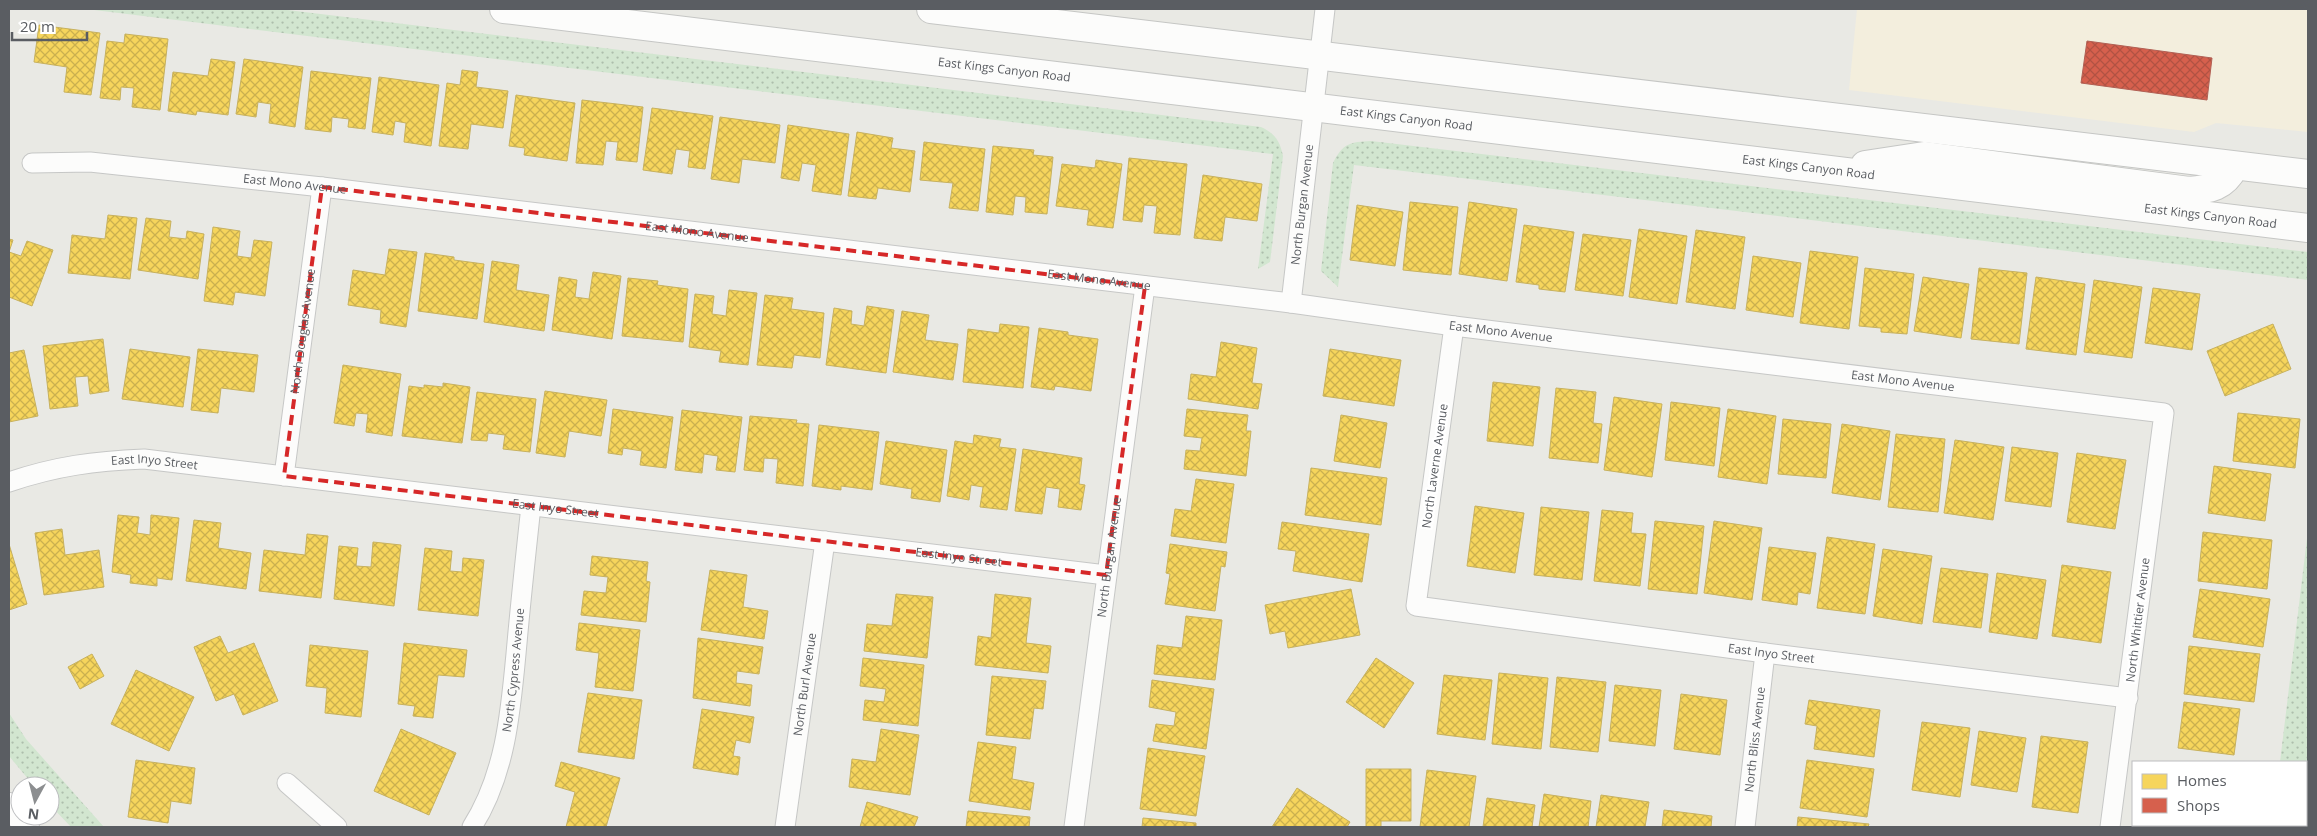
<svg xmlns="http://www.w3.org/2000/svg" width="2317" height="836" viewBox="0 0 2317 836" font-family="'Open Sans',sans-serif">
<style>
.commercial{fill:#f3eedd}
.grass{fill:url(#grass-dots)}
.homes{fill:url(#homes-cross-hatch);stroke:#c7b15e}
.shops{fill:url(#shops-cross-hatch);stroke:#b15f53}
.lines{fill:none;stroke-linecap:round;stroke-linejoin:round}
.minor-casing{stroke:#c6c7c6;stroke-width:21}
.tertiary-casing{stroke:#c6c7c6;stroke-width:26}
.secondary-casing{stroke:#c5c6c4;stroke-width:30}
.minor{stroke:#fcfcfb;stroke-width:19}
.tertiary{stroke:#fcfcfb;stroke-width:24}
.secondary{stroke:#fcfcfb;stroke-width:28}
.marked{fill:none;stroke:#d62828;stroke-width:4;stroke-dasharray:10 6;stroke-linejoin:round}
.labels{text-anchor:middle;stroke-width:5;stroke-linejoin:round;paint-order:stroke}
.street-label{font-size:12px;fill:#5a5d62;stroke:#fff}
</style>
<defs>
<pattern id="grass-dots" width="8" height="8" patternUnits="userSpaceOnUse" patternTransform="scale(1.25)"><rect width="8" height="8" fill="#d2e6d0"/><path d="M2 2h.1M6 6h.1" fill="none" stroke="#adbeac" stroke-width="1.8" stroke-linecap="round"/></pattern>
<pattern id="homes-cross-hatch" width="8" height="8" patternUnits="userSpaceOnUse" patternTransform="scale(1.25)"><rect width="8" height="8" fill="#f6d55c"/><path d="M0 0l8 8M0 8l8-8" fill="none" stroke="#cab04f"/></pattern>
<pattern id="shops-cross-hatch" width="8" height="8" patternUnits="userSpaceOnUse" patternTransform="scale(1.25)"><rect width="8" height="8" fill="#d6604d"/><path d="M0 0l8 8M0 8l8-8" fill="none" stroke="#b15243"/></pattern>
</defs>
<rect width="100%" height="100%" fill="#e9e9e4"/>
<polygon class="commercial" points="1857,9 2308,9 2308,132 2216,123 2194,132 1849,90"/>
<g class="grass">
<path d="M86 9H279L1261 127C1274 133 1280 140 1283 156L1270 262 1258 269 1273 154Z"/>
<path d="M1371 141 2308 252V280L1354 165 1338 287 1321 271 1333 163C1343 143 1350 142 1371 141Z"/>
<polygon points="2308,530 2308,827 2272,827 2272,825 2306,825 2306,762 2280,762"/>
<polygon points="9,713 26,739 104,827 71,827 50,805 50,786 34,786 9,756"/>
</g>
<g class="homes">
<polygon points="39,25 100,33 91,95 64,92 67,67 34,62"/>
<polygon points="125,34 168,39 160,110 132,107 134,88 121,87 120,100 100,98 107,41 124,43"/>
<polygon points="211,59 235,62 228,115 197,111 196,115 168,111 173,72 208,76"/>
<polygon points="244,59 303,67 295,127 269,123 271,104 258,102 256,117 236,114"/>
<polygon points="462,70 478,72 476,87 508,91 503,128 471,124 468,149 439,146 447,83 460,85"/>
<polygon points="311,71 371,78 365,129 348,127 349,119 332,117 331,132 305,129"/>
<polygon points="379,77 439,85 431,146 404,142 406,123 395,121 393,135 372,132"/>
<polygon points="516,95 575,103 567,161 524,155 525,148 509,146"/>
<polygon points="582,100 643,107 637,162 616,160 618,142 606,141 603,165 576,163"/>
<polygon points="652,108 713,116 705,169 688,167 690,151 676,149 672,174 643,170"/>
<polygon points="720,117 780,125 775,163 742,159 739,183 711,179"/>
<polygon points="788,125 849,134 841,195 812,191 816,165 802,163 799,181 781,178"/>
<polygon points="857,132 893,138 891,148 915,151 910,192 878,188 876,199 848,196"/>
<polygon points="924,142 985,149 978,211 949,208 953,183 920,180"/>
<polygon points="993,146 1034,150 1033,155 1053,157 1047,214 1025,212 1026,197 1015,196 1013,215 986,212"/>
<polygon points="1129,158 1187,164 1180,235 1154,233 1157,206 1144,205 1142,222 1123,220"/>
<polygon points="1096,160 1122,164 1113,228 1087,225 1089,210 1056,206 1062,164 1095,168"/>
<polygon points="1203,175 1262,184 1257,221 1225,217 1222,241 1194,238"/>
<polygon points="1410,202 1458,207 1451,275 1403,270"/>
<polygon points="1469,202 1517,209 1507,281 1459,274"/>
<polygon points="1357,205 1403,212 1395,266 1350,260"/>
<polygon points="108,215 137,218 130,279 68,273 72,235 105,239"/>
<polygon points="146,218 171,221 169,237 186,239 187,231 204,234 198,279 138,270"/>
<polygon points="1524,225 1574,232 1565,292 1539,289 1539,285 1516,282"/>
<polygon points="213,227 240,231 237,256 251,258 254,240 272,242 265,296 235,292 233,305 204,301"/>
<polygon points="1639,229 1687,236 1677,304 1629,297"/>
<polygon points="1696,230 1745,237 1735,309 1686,302"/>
<polygon points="1583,234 1631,240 1623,296 1575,290"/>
<polygon points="9,239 13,240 9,252 21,256 27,241 53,250 32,306 9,297"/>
<polygon points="389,249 417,252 406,327 380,323 381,310 348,305 353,270 385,275"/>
<polygon points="1810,251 1858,257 1849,329 1800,323"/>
<polygon points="425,253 454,257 454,260 484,264 477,319 418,311"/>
<polygon points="1753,256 1801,263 1793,317 1746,310"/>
<polygon points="492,261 519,265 516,290 549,295 544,331 484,322"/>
<polygon points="1865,268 1914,274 1907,334 1881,332 1881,328 1859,326"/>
<polygon points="1979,268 2027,273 2019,344 1971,339"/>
<polygon points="593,272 621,276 612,339 552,330 559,277 577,280 575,297 589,299"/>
<polygon points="1923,277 1969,284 1961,338 1914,331"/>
<polygon points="2036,277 2085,284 2076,355 2026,349"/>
<polygon points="628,278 658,281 657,285 688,289 683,342 622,336"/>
<polygon points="2094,280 2142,287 2132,358 2084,352"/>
<polygon points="2153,288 2200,294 2192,350 2145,343"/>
<polygon points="729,290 757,293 748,365 719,362 721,351 689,347 695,294 714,296 712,314 726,316"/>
<polygon points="765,295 793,298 791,309 824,313 820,358 794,355 792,368 757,365"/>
<polygon points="867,306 894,310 886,373 826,365 834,308 852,311 851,324 864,326"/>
<polygon points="902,311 929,315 925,340 958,344 953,380 893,372"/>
<polygon points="1000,324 1029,327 1023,388 963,382 968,329 999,333"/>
<polygon points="2273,324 2291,369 2225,396 2207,351"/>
<polygon points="1039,328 1068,332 1068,335 1098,339 1091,391 1055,386 1054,390 1031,387"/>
<polygon points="103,339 109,391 90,394 88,376 75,377 78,406 50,409 43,346"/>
<polygon points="1221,342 1257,348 1252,383 1262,384 1258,409 1188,399 1191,374 1216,377"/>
<polygon points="130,349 190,357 183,407 122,399"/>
<polygon points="198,349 258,355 254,392 221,388 218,413 191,410"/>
<polygon points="1330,349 1401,360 1394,406 1323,396"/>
<polygon points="24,350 38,416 9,422 9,353"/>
<polygon points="343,365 401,374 392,436 366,432 368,414 356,413 354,426 334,423"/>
<polygon points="1493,382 1540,387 1533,446 1487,441"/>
<polygon points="443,383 470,387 462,443 402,436 409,386 424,388 424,385 443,387"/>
<polygon points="1556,388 1596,392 1593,423 1602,424 1598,463 1549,458"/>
<polygon points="545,391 607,400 601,436 569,431 565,457 536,453"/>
<polygon points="477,392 536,399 530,452 503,449 505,435 488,433 487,441 471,440"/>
<polygon points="1614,397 1662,404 1652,477 1604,470"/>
<polygon points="1671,402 1720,408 1714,466 1665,460"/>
<polygon points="613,409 673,417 666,468 640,465 642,451 623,448 622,455 608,453"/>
<polygon points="1187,409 1248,415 1246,431 1251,431 1246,476 1184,469 1186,450 1200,451 1202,438 1184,436"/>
<polygon points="1728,409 1776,416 1767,484 1718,477"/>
<polygon points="682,410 742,417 735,472 716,470 718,456 704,454 702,473 675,470"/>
<polygon points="2238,413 2300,419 2295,468 2233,461"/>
<polygon points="1341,415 1387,423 1380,468 1334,461"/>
<polygon points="750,416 797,420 796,423 809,424 803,486 776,483 778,459 764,458 763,472 744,470"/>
<polygon points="1783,419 1831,424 1826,478 1778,474"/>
<polygon points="1842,424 1890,431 1880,500 1832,493"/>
<polygon points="819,425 879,432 872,490 841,486 841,490 812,486"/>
<polygon points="1896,434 1945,439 1938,512 1888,507"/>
<polygon points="974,435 1001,439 999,447 1016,449 1007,510 980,507 983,487 971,485 969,500 947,496 955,441 973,444"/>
<polygon points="1955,440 2004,447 1993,520 1944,513"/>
<polygon points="886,441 947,450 940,502 911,498 912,489 880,484"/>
<polygon points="2012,447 2058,453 2051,507 2005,501"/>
<polygon points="1023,449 1082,458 1079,484 1085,485 1081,510 1058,507 1060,489 1046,487 1042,514 1015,511"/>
<polygon points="2077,453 2126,460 2115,529 2067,522"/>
<polygon points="2214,466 2271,474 2265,521 2208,513"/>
<polygon points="1311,468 1387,478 1381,525 1305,515"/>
<polygon points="1196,479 1234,484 1226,543 1171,536 1175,509 1191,511"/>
<polygon points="1475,506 1524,513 1515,573 1467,566"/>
<polygon points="1541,507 1589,512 1582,580 1534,575"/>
<polygon points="1602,510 1633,513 1631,533 1646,534 1640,586 1594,581"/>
<polygon points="118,515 139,517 137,533 150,535 151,515 179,518 172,580 157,578 157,586 130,583 131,575 112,572"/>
<polygon points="194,520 221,523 218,548 251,553 246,589 186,581"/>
<polygon points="1655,521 1704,526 1697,594 1648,589"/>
<polygon points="1714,521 1762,528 1752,600 1704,593"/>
<polygon points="1282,522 1369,534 1362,582 1293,571 1296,551 1278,549"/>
<polygon points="62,529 65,555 99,550 104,587 44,595 35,533"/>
<polygon points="2203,532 2272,540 2267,589 2198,581"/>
<polygon points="307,534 328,536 321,598 259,591 264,550 305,555"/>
<polygon points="1827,537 1875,544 1865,614 1817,608"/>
<polygon points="373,542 401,545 394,606 334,599 339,546 358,548 356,566 371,567"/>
<polygon points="9,544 27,604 9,610"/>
<polygon points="1170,544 1227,552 1225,567 1221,566 1215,611 1165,604 1170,574 1166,573"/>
<polygon points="1769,547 1816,553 1810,594 1798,592 1797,605 1762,600"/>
<polygon points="425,548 452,551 450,571 462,572 463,558 484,560 478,616 418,610"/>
<polygon points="1883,549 1932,556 1922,624 1873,616"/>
<polygon points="592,556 648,562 646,581 650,582 646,622 581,615 584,591 606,593 608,577 590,575"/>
<polygon points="2062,565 2111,572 2101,643 2052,636"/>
<polygon points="1941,568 1988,574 1981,628 1933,622"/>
<polygon points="710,570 747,575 743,607 768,611 764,639 701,630"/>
<polygon points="1997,573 2046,580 2037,639 1989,632"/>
<polygon points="1351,589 1360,635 1288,648 1285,631 1270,634 1265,605"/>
<polygon points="2200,589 2270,599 2263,647 2193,637"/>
<polygon points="896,594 933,597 927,658 864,651 867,624 892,626"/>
<polygon points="995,594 1031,598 1026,643 1051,646 1048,673 975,665 978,636 991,638"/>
<polygon points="1186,616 1222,620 1215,680 1154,674 1157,645 1182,648"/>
<polygon points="579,623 640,630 633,691 595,687 599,653 576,650"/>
<polygon points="220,636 228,653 254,643 278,701 243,715 234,694 216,701 194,647"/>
<polygon points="698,638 763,647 759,674 737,671 736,683 752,685 750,706 693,698"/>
<polygon points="404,643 467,650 464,677 438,675 433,718 413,716 415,706 398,704"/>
<polygon points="310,645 368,651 361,717 325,713 327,688 306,686"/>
<polygon points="2189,646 2260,654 2254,702 2184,694"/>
<polygon points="92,654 104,676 80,689 68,667"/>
<polygon points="863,658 924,665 918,726 863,720 865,700 884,702 886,689 860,686"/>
<polygon points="1376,658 1414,683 1384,728 1346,702"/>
<polygon points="136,670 194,697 169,751 111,724"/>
<polygon points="1499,673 1548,678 1541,749 1492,744"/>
<polygon points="1444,675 1492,680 1485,740 1437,734"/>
<polygon points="992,676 1046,681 1043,709 1034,708 1030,739 986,735"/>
<polygon points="1557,677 1606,682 1598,752 1550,747"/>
<polygon points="1152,680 1214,689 1206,749 1153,741 1156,724 1174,726 1176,712 1149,707"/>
<polygon points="1615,685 1661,690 1655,746 1609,741"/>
<polygon points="588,693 642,700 634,759 578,752"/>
<polygon points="1681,694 1727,700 1720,755 1674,749"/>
<polygon points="1809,700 1880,710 1874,757 1814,749 1817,726 1805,724"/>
<polygon points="2184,702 2240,709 2234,755 2178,748"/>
<polygon points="702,709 754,717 750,743 736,740 733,756 740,757 738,775 693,768"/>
<polygon points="1922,722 1970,728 1960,797 1912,790"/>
<polygon points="401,729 456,753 429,815 374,791"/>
<polygon points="881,729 919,735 910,795 849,787 852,759 876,762"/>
<polygon points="1979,731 2026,738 2017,792 1971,785"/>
<polygon points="2041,736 2088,742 2078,813 2032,807"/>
<polygon points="978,742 1016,747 1012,779 1034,783 1030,810 969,801"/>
<polygon points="1148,748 1205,756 1196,816 1140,809"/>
<polygon points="136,760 195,768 191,804 171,801 168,823 128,817"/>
<polygon points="1807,760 1874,769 1867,817 1800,808"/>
<polygon points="561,762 620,778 606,827 566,827 575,792 555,786"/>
<polygon points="1366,769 1411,769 1411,821 1381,821 1381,827 1366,827"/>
<polygon points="1427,770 1476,776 1469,827 1420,827"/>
<polygon points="1297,788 1350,822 1347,827 1272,827"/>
<polygon points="1544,794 1591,801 1588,827 1539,827"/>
<polygon points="1601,795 1649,802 1645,827 1596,827"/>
<polygon points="1487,798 1535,805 1532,827 1483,827"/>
<polygon points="867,802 918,817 914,827 860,827"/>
<polygon points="1664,810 1712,816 1711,827 1662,827"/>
<polygon points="968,811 1030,817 1029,827 966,827"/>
<polygon points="1798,817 1869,824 1868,827 1797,827"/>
<polygon points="1143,818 1196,823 1196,827 1142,827"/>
<rect x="2170" y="825" width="72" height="2"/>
</g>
<polygon class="shops" points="2087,41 2212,58 2207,100 2081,83"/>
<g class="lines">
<g class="minor-casing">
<g id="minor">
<path id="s1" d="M32 163 90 162 322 187 1291 303 1454 326 2164 413 2110 827"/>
<path id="s2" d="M1291 303 1325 9"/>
<path id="s3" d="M1454 326 1416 606 1765 653 2128 698"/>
<path id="s4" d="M284 476 322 187"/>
<path id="s5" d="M9 482C56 466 95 461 144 459L1106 575"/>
<polyline points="287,783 337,827"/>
<path id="s6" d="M472 827C507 772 511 707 517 643 521 598 526 552 531 506"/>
<path id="s7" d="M785 827 825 541"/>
<path id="s8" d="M1074 827 1145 286"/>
<path id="s9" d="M1745 827 1765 653"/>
</g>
</g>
<g class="tertiary-casing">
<polyline id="tertiary" points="9,805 27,827"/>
</g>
<g class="secondary-casing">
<g id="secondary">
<path id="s10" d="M504 9 2308 228"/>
<polyline points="931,9 2308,174"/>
<path d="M1865 165 1924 156 2189 191C2210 189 2224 187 2234 167"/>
</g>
</g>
<use href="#minor" class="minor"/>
<use href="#tertiary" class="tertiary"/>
<use href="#secondary" class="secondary"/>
</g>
<path class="marked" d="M322 187 1145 286 1106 575 284 476Z"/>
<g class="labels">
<g class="street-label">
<text dy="4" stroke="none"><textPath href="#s10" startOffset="504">East Kings Canyon Road</textPath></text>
<text dy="4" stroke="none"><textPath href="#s10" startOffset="909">East Kings Canyon Road</textPath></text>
<text dy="4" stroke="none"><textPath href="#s10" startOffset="1314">East Kings Canyon Road</textPath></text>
<text dy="4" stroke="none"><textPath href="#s1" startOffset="264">East Mono Avenue</textPath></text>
<text dy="4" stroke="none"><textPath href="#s2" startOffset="99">North Burgan Avenue</textPath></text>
<text dy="4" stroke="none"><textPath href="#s10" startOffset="1719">East Kings Canyon Road</textPath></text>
<text dy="4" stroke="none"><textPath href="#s1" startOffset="669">East Mono Avenue</textPath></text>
<text dy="4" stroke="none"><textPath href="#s1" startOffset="1074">East Mono Avenue</textPath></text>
<text dy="4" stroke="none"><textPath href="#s4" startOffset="146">North Douglas Avenue</textPath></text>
<text dy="4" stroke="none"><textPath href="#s1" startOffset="1479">East Mono Avenue</textPath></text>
<text dy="4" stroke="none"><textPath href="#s1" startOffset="1884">East Mono Avenue</textPath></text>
<text dy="4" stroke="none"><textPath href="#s5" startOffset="148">East Inyo Street</textPath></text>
<text transform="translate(1435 466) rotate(-82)" y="4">North Laverne Avenue</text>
<text dy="4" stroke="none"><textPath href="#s5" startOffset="552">East Inyo Street</textPath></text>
<text dy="4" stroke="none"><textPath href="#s8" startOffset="272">North Burgan Avenue</textPath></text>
<text dy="4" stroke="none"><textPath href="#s5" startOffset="958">East Inyo Street</textPath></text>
<text transform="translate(2138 620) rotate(-83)" y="4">North Whittier Avenue</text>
<text dy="4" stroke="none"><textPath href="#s3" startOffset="641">East Inyo Street</textPath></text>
<text dy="4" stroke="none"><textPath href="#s6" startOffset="164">North Cypress Avenue</textPath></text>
<text dy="4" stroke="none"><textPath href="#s7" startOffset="144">North Burl Avenue</textPath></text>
<text dy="4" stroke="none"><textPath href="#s9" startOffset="88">North Bliss Avenue</textPath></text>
</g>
</g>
<rect width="2317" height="836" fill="none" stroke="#5a5d62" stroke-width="20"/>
<rect x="2132" y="761" width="175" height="65" fill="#ffffff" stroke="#bdbec0"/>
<rect x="2142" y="774" width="25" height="15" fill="#f6d55c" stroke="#bdbec0"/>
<text x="2177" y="786" font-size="15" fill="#5a5d62">Homes</text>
<rect x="2142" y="798" width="25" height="15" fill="#d6604d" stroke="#bdbec0"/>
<text x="2177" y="811" font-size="15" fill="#5a5d62">Shops</text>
<g transform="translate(35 801) rotate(187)"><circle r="24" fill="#ffffff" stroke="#bdbec0"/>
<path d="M0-4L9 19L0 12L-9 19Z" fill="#8c8e90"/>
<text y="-8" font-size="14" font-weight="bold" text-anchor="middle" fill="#5a5d62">N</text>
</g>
<path d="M12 32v8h75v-8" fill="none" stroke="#5a5d62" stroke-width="2.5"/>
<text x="20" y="32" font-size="15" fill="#5a5d62" stroke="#ffffff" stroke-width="4" paint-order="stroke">20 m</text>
</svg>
